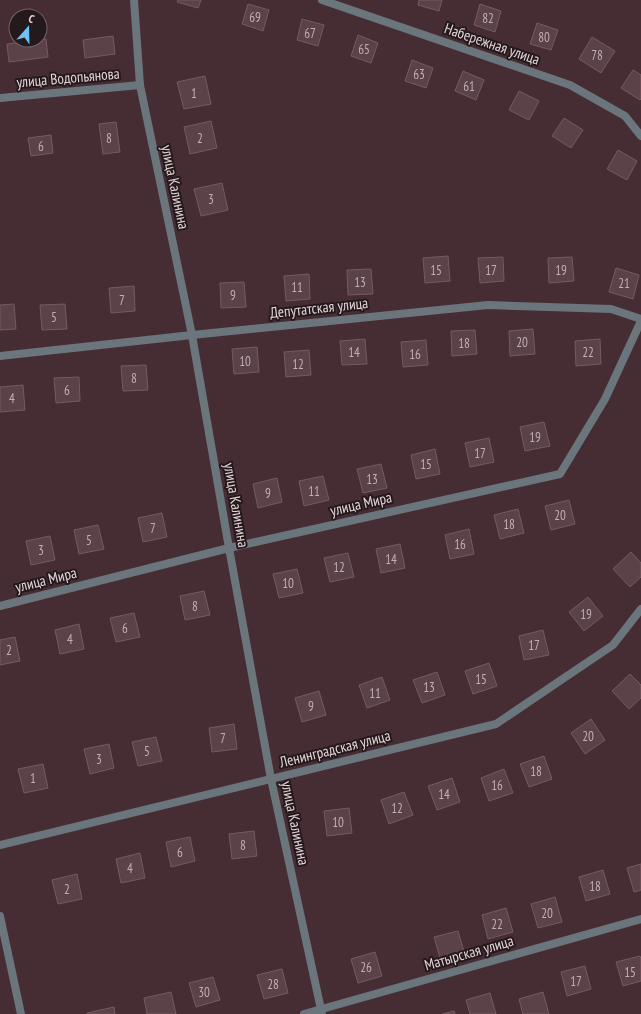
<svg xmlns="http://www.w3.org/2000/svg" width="641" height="1014" viewBox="0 0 641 1014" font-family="'PT Sans Narrow',sans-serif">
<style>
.building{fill:#5b4148;stroke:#765a61}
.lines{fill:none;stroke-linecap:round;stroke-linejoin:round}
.minor{stroke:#6a757c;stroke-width:8}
.labels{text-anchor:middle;stroke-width:4;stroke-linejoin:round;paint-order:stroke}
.number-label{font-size:13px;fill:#c2afb4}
.street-label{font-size:15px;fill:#e5d4d8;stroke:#24191c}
</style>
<rect width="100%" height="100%" fill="#452d33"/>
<g class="building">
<polygon points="178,0 201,0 198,8 177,2"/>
<polygon points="419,0 442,0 439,11 418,5"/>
<polygon points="248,4 269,10 263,31 242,24"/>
<polygon points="480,4 501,11 495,32 474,25"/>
<polygon points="302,19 324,25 318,46 297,40"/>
<polygon points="537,23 558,30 551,50 530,44"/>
<polygon points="358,35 378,43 371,63 351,56"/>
<polygon points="113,36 115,54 85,58 83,40"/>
<polygon points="592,37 615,51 601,73 579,59"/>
<polygon points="46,39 48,57 9,62 7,44"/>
<polygon points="412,60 433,68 426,88 405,81"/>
<polygon points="633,70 641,75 641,99 640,100 621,88"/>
<polygon points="463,71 484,80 476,100 455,91"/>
<polygon points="205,76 211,104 184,109 177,82"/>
<polygon points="519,91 539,101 529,120 509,110"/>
<polygon points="564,118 583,130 571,148 552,136"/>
<polygon points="211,121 217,148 190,154 184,127"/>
<polygon points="116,122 120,152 103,154 99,124"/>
<polygon points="51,135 53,153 31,156 28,138"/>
<polygon points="618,150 637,161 627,180 607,169"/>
<polygon points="222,183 228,210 201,216 194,189"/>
<polygon points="448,256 450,281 425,283 423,258"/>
<polygon points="503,257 504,281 480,283 478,258"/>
<polygon points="572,257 574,281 549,283 548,258"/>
<polygon points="616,268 639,275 633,299 609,292"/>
<polygon points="371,269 373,294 348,295 347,270"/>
<polygon points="309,274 310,299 286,301 284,276"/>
<polygon points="244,282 246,307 221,308 220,283"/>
<polygon points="134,286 135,311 111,313 109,288"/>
<polygon points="14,304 16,329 0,330 0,305"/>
<polygon points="65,304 67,329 42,330 40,305"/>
<polygon points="533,329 535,354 510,356 509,331"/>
<polygon points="475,330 477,354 452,356 451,331"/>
<polygon points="365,339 367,364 342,365 340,341"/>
<polygon points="600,339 601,364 576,366 575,341"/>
<polygon points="426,340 428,365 403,367 401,342"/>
<polygon points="257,347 259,372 234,374 232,349"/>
<polygon points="309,350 311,375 286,377 284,352"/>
<polygon points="146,365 148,390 123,391 121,366"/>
<polygon points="79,377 80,401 56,403 54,378"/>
<polygon points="23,385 25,410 0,412 0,387"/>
<polygon points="544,422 550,446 525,451 520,427"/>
<polygon points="489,438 494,462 470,467 465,443"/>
<polygon points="435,449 440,474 416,479 411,455"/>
<polygon points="381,464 387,488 363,493 357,469"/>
<polygon points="323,476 329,500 304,506 299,481"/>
<polygon points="277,478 282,502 258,508 253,484"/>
<polygon points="569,500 575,524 551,530 545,506"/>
<polygon points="518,509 524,533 500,539 494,515"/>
<polygon points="162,513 167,537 143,542 138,518"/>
<polygon points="98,525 104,549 79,554 74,530"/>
<polygon points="469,529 474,554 450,559 445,535"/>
<polygon points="50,536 55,560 31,565 26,541"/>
<polygon points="400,544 405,568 381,573 376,549"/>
<polygon points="631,552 641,563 641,577 630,587 613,569"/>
<polygon points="348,553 354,577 330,582 324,558"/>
<polygon points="297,569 303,593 279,598 273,574"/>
<polygon points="204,591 210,615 185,620 180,596"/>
<polygon points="588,597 603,616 584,631 569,612"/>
<polygon points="134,613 140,637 116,642 110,618"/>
<polygon points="79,624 84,649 60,654 55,630"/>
<polygon points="543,630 549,655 524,660 519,636"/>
<polygon points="15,637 20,661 0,665 0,640"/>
<polygon points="489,663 497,686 473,694 465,671"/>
<polygon points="437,672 445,695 422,703 413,680"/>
<polygon points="630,674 641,685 641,698 629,709 612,691"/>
<polygon points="382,677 390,700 367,708 359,685"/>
<polygon points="319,691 326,715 302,722 295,698"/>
<polygon points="591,719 605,740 585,754 571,733"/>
<polygon points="234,724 237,749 212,752 209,728"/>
<polygon points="156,737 162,761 138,766 132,742"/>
<polygon points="109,744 114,768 90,774 84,749"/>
<polygon points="544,756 552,779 529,787 520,764"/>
<polygon points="43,764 48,788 24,793 18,769"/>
<polygon points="504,769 513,793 489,801 481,778"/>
<polygon points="452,778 460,802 437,810 428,786"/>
<polygon points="404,792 413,815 389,824 381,800"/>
<polygon points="349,808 352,833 327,836 324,811"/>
<polygon points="254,831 257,856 232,859 229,834"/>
<polygon points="190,837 195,861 171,867 166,842"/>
<polygon points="140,853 145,878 121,883 116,859"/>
<polygon points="641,864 641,890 634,892 627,868"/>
<polygon points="603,870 610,894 586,901 579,877"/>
<polygon points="77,874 82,899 58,904 52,880"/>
<polygon points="555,897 562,922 538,928 531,904"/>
<polygon points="506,908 513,932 488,939 482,915"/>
<polygon points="458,931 465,955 441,961 434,937"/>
<polygon points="375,952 382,976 358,983 351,959"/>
<polygon points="640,956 641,959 641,981 623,986 616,962"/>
<polygon points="585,966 591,989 567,996 561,972"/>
<polygon points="282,969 288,993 264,999 257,975"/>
<polygon points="213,977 220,1000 196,1007 189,983"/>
<polygon points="171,992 176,1014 147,1014 144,998"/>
<polygon points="543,992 549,1014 523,1014 519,999"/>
<polygon points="490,993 496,1014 470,1014 466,1000"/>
<polygon points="114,1007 115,1014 87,1014 87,1013"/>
<polygon points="454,1011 455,1014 442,1014"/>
</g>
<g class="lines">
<g class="minor">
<polyline points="134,0 140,85 192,335 229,548 271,779 322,1014"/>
<polyline points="322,0 570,85 625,116 641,136"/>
<polyline points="0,98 140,85"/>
<polyline points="0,356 192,335 488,305 611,309 641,319"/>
<polyline points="0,606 229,548 560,474 605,399 641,321"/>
<polyline points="0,845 496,724 613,645 641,609"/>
<polyline points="0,916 21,1014"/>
<polyline points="304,1014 641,919"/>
</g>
</g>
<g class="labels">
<g class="number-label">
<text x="255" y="22">69</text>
<text x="488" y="23">82</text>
<text x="310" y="38">67</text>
<text x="544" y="42">80</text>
<text x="364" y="54">65</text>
<text x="597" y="60">78</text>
<text x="419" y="79">63</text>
<text x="469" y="91">61</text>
<text x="194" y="98">1</text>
<text x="109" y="143">8</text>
<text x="200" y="143">2</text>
<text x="41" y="151">6</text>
<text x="211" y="204">3</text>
<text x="436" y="275">15</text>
<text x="491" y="275">17</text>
<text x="561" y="275">19</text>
<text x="360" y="287">13</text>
<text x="624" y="288">21</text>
<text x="297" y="292">11</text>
<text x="233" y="300">9</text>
<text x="122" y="305">7</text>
<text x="54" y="322">5</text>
<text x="522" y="347">20</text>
<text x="464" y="348">18</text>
<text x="354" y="357">14</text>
<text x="588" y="357">22</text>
<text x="415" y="359">16</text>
<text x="245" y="366">10</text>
<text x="298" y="369">12</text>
<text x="134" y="383">8</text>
<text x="67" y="395">6</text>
<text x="12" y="403">4</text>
<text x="535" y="442">19</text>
<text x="480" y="458">17</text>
<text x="426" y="469">15</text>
<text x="372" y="484">13</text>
<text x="314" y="496">11</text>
<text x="268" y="498">9</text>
<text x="560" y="520">20</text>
<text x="509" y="529">18</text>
<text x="153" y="533">7</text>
<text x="89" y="545">5</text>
<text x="460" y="549">16</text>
<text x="41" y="555">3</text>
<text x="391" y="564">14</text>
<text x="339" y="572">12</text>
<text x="288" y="588">10</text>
<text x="195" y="611">8</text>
<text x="586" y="619">19</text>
<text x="125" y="633">6</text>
<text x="70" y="644">4</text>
<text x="534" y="650">17</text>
<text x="9" y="655">2</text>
<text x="481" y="684">15</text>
<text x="429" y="692">13</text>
<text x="375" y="698">11</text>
<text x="311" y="711">9</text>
<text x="588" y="741">20</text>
<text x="223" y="743">7</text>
<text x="147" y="756">5</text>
<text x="99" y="764">3</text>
<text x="536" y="776">18</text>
<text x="33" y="783">1</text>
<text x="497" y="790">16</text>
<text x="444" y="799">14</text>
<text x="397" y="813">12</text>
<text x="338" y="827">10</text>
<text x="243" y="850">8</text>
<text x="180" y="857">6</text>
<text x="130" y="873">4</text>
<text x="595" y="891">18</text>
<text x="67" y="894">2</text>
<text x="547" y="918">20</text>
<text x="497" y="929">22</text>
<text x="366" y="972">26</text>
<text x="630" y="977">15</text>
<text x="576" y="986">17</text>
<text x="273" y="989">28</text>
<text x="204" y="997">30</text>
</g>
<g class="street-label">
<text transform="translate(492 44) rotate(19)" y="5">Набережная улица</text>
<text transform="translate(68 78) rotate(-5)" y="5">улица Водопьянова</text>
<text transform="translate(175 187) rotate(78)" y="5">улица Калинина</text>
<text transform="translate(319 308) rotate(-6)" y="5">Депутатская улица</text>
<text transform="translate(361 504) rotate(-13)" y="5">улица Мира</text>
<text transform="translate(236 505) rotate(80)" y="5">улица Калинина</text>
<text transform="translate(46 580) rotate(-14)" y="5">улица Мира</text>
<text transform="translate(335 749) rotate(-14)" y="5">Ленинградская улица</text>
<text transform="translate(295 823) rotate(78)" y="5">улица Калинина</text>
<text transform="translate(469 953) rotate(-16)" y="5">Матырская улица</text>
</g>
</g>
<g transform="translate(28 28) rotate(20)"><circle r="19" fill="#24191c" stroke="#716467"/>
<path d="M0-3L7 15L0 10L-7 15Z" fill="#6fc2f4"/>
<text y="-6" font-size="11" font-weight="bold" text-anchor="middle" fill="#e5d4d8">С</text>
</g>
</svg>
